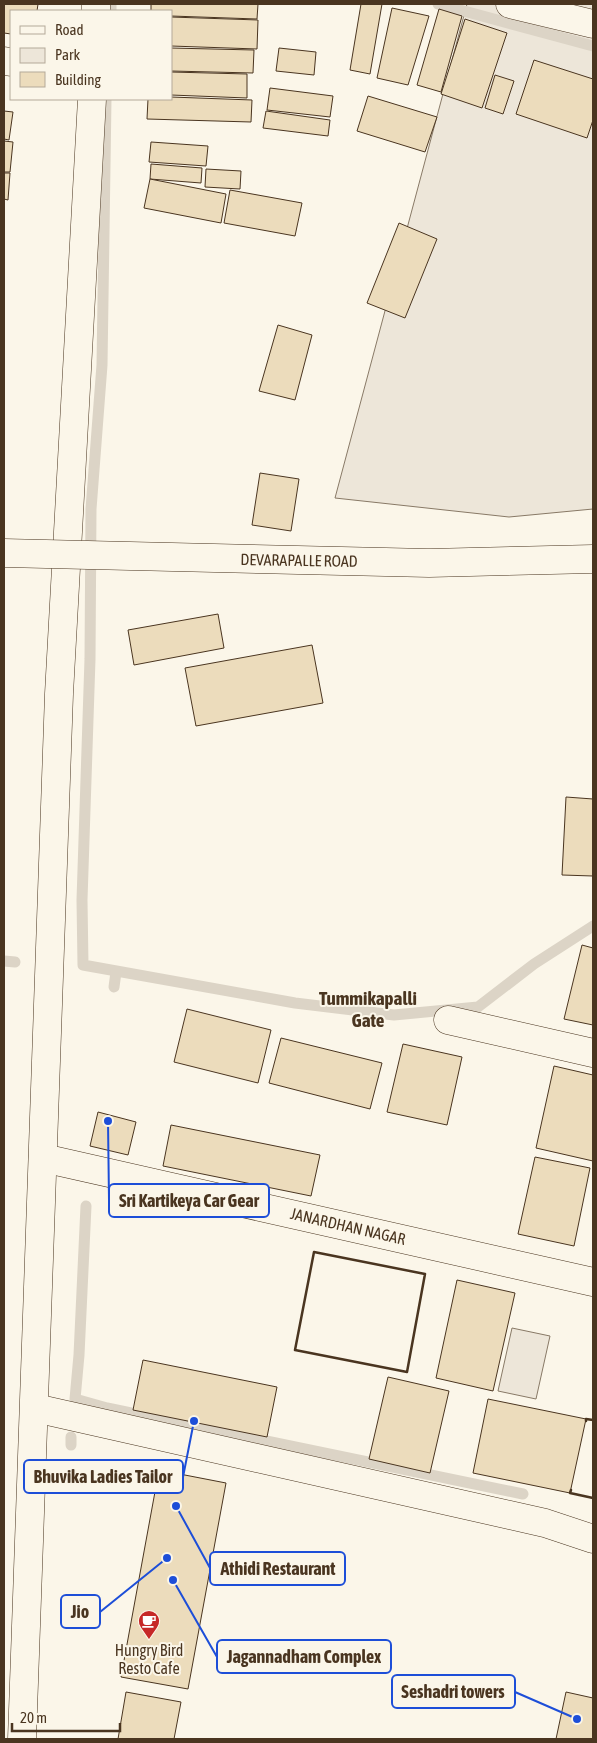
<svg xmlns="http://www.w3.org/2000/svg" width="597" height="1743" viewBox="0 0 597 1743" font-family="'Asap Condensed',sans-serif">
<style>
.green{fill:#ede6d9;stroke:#887966}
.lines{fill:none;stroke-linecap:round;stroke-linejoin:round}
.stream{stroke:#dcd4c6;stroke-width:11}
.building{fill:#ecdcbc;stroke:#4a3520}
.street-casing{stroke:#4a3520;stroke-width:29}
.secondary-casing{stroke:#4a3520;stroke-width:29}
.highway-casing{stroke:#4a3520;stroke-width:29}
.street{stroke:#fbf6e9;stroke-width:28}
.secondary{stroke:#fbf6e9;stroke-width:28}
.highway{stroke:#fbf6e9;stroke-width:28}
.secondary-bridge-casing{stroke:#4a3520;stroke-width:29;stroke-linecap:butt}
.secondary-bridge{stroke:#fbf6e9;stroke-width:28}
.wall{stroke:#4a3520;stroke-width:2.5}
.labels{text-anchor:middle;stroke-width:4;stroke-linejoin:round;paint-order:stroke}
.street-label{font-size:16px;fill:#4a3520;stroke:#fbf6e9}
.poi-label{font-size:16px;fill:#4a3520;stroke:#fbf6e9}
.quarter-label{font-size:19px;font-weight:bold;fill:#4a3520;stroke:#fbf6e9}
.leader{fill:none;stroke:#1d4ed8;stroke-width:2}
.callout-dot{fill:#1d4ed8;stroke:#fbf6e9;stroke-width:2}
.callout{fill:#fbf6e9;stroke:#1d4ed8;stroke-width:2}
.callout-label{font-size:18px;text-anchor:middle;font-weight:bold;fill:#4a3520}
</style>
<rect width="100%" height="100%" fill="#fbf6e9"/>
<g class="green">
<polygon points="467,4 593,4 593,509 509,517 335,498"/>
<polygon points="512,1328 550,1336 536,1399 498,1391"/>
</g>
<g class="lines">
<g class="stream">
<polyline points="438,4 593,46"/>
<polyline points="111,11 111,4"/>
<polyline points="106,99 102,365 91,509 90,659 82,900 83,965 295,1003 394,1015 478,1007 534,964 593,926"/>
<polyline points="4,961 15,962"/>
<polyline points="114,987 116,972"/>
<polyline points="86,1206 79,1355 75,1399 107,1408 523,1494"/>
<polyline points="71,1445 71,1437"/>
</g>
</g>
<g class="building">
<polygon points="4,4 38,4 37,11 11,11 11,34 4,33"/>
<polygon points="151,4 258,4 257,19 171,16 171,11 151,11"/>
<polygon points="361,4 382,4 370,74 350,70"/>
<polygon points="392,8 429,16 408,85 377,78"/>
<polygon points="439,9 462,16 441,92 417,85"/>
<polygon points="171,17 258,20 257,49 171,46"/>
<polygon points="465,19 507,33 482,108 441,94"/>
<polygon points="171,48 254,50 253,73 171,71"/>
<polygon points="279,48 316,52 314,75 276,71"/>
<polygon points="534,60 593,79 593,120 587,138 516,114"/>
<polygon points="171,72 247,74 247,98 171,95"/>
<polygon points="495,75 514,81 503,114 485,108"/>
<polygon points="270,88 333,96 330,117 267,110"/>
<polygon points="368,96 437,117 425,152 357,131"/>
<polygon points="171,97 252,100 251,122 147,119 148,99 171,99"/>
<polygon points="4,111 13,112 9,140 4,139"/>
<polygon points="266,111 330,120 328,136 263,128"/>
<polygon points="4,141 13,142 10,172 4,172"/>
<polygon points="151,142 208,146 206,166 149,162"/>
<polygon points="151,164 202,168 201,183 150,179"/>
<polygon points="206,169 241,171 240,189 205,187"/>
<polygon points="4,173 10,173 8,200 4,199"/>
<polygon points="150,179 226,194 221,223 144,208"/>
<polygon points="230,190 302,203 295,236 224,223"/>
<polygon points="399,223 437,239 405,318 367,303"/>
<polygon points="278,325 312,335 295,400 259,391"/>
<polygon points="260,473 299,479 291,531 252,525"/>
<polygon points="218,614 224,648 134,665 128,630"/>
<polygon points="312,645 323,703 196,726 185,668"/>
<polygon points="566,797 593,799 593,876 562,875"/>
<polygon points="582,945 593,948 593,1025 564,1019"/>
<polygon points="187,1009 271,1030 258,1083 174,1062"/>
<polygon points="281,1038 382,1063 370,1109 269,1083"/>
<polygon points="403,1044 462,1057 447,1125 387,1112"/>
<polygon points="554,1066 593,1075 593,1161 536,1148"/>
<polygon points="98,1112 136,1122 128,1155 90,1146"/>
<polygon points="171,1125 320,1155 311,1196 163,1166"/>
<polygon points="535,1157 590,1168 574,1246 518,1234"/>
<polygon points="457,1280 515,1293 493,1391 436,1378"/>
<polygon points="143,1360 277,1387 267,1437 133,1410"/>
<polygon points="388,1377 449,1391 430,1473 369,1459"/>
<polygon points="488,1399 586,1419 570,1493 473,1473"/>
<polygon points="159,1470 226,1483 188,1689 121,1677"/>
<polygon points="126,1692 181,1702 174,1739 118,1739"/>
<polygon points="566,1692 593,1698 593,1739 556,1739"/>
</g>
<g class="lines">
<g class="street-casing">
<g id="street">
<polyline points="510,4 593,24"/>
<polyline points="448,1020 593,1053"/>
<polyline points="43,1158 593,1282"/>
</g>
</g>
<g class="secondary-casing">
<g id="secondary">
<polyline points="4,61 11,62"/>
<polyline points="35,1408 545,1523 593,1539"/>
</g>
</g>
<g class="highway-casing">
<g id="highway">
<polyline points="96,11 96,4"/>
<polyline points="22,1739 59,694 92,99"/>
</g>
</g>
<use href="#street" class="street"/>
<use href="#secondary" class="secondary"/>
<use href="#highway" class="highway"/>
<g class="secondary-bridge-casing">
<polyline id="secondary-bridge" points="4,553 429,563 593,559"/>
</g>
<use href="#secondary-bridge" class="secondary-bridge"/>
<g class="wall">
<polygon points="314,1252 425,1274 407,1372 295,1350"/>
<polyline points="586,1421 586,1419 593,1420"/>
<polyline points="571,1490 570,1493 593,1498"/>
</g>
</g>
<defs>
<g id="cafe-pin" transform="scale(1.125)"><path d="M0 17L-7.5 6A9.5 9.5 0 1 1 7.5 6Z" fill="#c62828" stroke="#fbf6e9"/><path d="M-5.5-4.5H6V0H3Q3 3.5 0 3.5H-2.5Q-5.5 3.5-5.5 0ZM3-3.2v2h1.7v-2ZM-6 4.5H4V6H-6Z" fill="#fff"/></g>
</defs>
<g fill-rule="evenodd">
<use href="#cafe-pin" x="149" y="1621"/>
</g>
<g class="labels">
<g class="street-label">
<text transform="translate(299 560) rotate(1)" y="6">DEVARAPALLE ROAD</text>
<text transform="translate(348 1226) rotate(13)" y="6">JANARDHAN NAGAR</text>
</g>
<g class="poi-label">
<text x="149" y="1656">Hungry Bird<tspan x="149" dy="18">Resto Cafe</tspan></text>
</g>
<g class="quarter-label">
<text x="368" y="1005">Tummikapalli<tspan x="368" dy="22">Gate</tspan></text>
</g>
</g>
<path class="leader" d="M108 1121L109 1200M194 1421L183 1477M176 1506L210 1568M167 1558L100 1612M173 1580L217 1657M577 1719L515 1692"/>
<g class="callout-dot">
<circle cx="108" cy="1121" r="5"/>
<circle cx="194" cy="1421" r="5"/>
<circle cx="176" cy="1506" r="5"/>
<circle cx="167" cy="1558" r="5"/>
<circle cx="173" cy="1580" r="5"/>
<circle cx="577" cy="1719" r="5"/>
</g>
<g class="callout">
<rect x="109" y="1184" width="160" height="33" rx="5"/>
<rect x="24" y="1460" width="159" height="33" rx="5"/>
<rect x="210" y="1552" width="135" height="33" rx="5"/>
<rect x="61" y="1595" width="39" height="33" rx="5"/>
<rect x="217" y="1640" width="174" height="33" rx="5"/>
<rect x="392" y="1675" width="123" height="33" rx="5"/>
</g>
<g class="callout-label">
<text x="189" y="1207">Sri Kartikeya Car Gear</text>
<text x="103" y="1483">Bhuvika Ladies Tailor</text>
<text x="278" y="1575">Athidi Restaurant</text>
<text x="80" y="1618">Jio</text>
<text x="304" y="1663">Jagannadham Complex</text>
<text x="453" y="1698">Seshadri towers</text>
</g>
<rect width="597" height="1743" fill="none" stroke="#4a3520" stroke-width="10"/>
<rect x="10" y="10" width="162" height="90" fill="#fbf6e9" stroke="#b4a999"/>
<rect x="20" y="26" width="25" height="8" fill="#fbf6e9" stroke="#b4a999"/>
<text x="55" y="35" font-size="15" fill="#4a3520">Road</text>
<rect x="20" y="48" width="25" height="15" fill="#ede6d9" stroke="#b4a999"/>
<text x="55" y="60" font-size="15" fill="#4a3520">Park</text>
<rect x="20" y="72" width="25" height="15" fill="#ecdcbc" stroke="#b4a999"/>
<text x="55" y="85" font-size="15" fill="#4a3520">Building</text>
<path d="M12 1723v8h108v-8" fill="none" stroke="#4a3520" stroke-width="2.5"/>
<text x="20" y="1723" font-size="15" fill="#4a3520" stroke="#fbf6e9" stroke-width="4" paint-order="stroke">20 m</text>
</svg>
